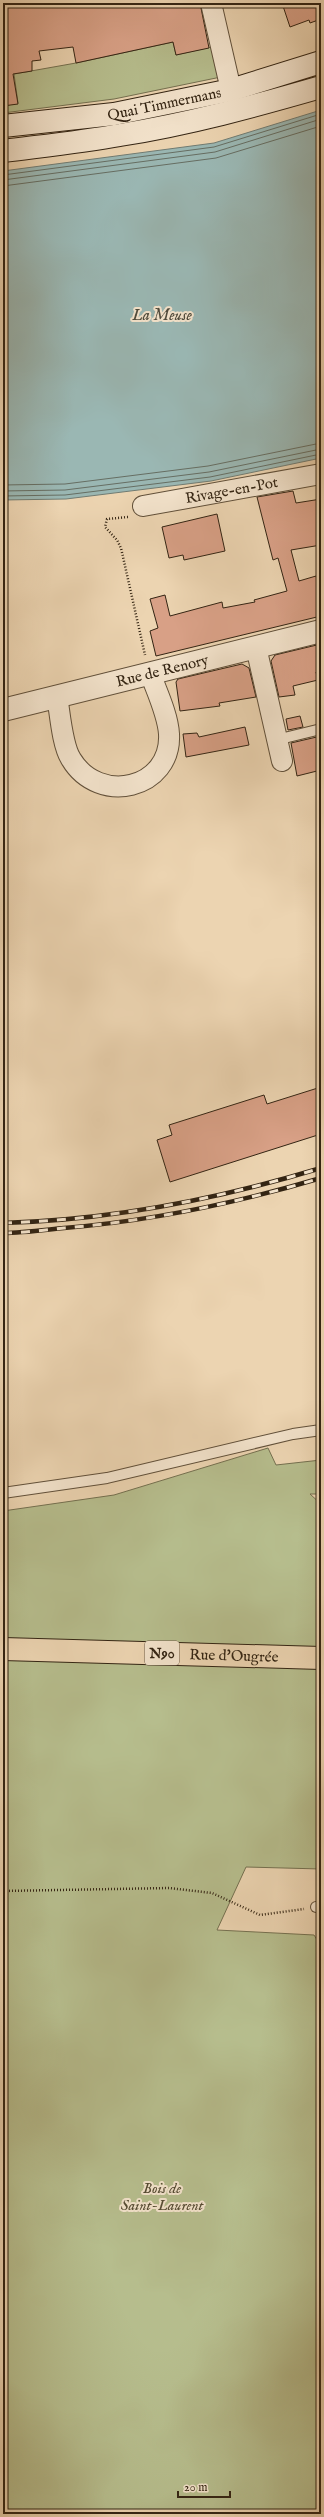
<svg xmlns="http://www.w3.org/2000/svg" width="324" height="2517" viewBox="0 0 324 2517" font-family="'IM FELL English',serif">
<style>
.green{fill:#b6bd8d;stroke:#747050}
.water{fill:#9ab7b3;stroke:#717c73}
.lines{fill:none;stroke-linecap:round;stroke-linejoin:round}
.shore{stroke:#666e63;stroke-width:1}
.building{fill:#d8a086;stroke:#332413}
.service-casing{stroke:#61503a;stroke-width:12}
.minor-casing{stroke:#61503a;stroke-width:22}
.tertiary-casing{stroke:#61503a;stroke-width:24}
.secondary-casing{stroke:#332413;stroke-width:24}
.primary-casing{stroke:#332413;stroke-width:24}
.path{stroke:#332413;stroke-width:2.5;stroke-dasharray:1 2;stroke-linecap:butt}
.service{stroke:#f3e3cc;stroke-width:10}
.minor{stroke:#f3e3cc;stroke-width:20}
.tertiary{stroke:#f3e3cc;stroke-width:22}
.secondary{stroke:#f3e3cc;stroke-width:22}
.primary{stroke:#ecd4b1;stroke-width:22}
.rail-casing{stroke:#332413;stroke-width:4.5}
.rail{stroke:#f3e3cc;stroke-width:3;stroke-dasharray:9;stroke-linecap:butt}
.labels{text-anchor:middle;stroke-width:4;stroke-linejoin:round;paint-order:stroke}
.shield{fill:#f3e3cc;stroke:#6d5d4a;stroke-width:1}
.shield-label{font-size:14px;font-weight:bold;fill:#332413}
.street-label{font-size:15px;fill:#332413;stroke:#f3e3cc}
.park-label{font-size:15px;font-style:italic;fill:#544a32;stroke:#f3e3cc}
.water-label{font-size:16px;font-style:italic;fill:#4d493b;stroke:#f3e3cc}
</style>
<rect width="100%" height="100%" fill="#ecd4b1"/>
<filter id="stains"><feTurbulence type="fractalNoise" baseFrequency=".005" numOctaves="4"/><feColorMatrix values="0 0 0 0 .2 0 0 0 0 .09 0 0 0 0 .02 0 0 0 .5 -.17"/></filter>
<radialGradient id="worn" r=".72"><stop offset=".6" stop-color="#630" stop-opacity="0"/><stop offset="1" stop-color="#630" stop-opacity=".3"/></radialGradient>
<g class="green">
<polygon points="173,42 176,55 215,46 221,77 114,99 3,113 3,106 18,103 14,74 76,63"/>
<polygon points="268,1448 276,1465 321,1460 321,1494 310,1494 321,1504 321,1869 246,1867 217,1930 314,1935 321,1946 321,2514 3,2514 3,1511 114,1495"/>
</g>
<polygon class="water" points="321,110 321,458 211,481 66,499 3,500 3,171 214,143"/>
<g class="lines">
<g class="shore">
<polyline points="3,175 214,147 321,114"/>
<polyline points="3,180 215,152 321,119"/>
<polyline points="3,186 216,158 321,126"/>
<polyline points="3,485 65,484 208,466 321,443"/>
<polyline points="3,491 65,490 209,472 321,449"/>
<polyline points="3,496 65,495 210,477 321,454"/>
</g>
</g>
<g class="building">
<polygon points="18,3 200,3 209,48 176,55 173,42 76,63 73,47 39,51 41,60 32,61 32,71 13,74 18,104 3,106 3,6"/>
<polygon points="282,3 321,3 321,19 310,23 309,20 290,27"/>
<polygon points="293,491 296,503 321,499 321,545 291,550 299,581 316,576 321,593 321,616 156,656 150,631 158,628 150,599 165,595 170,616 222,602 223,608 255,602 254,600 287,591 278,558 273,560 257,497"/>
<polygon points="217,514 225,551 184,560 183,555 169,558 162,527"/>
<polygon points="321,644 321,671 316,672 318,680 293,686 295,695 279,697 271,661 275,655"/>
<polygon points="242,664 249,668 256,697 219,703 220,706 180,711 176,682 178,679"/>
<polygon points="300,716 303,727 288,730 286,719"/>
<polygon points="245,727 249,745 186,757 183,734 197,733 199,737"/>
<polygon points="321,736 321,770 297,776 291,743"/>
<polygon points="321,1087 321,1134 170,1182 157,1140 172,1135 169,1125 264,1095 267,1104"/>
</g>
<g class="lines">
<g class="service-casing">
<g id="service">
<polyline points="276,740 321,729"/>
<polyline points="3,1493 107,1478 293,1434 321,1430"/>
<polyline points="316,1907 321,1907"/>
</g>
</g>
<g class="minor-casing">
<g id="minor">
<polyline points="211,3 231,90"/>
<path id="s1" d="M143 506 321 474"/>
<polyline points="256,647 282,761"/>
<path d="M57 696C60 713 62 745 71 759 99 806 172 789 169 734 168 715 157 692 150 673"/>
</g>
</g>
<g class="tertiary-casing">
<g id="tertiary">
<path id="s2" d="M3 710 321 631"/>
</g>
</g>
<g class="secondary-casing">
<g id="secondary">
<path id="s3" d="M3 126 114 114 231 90 321 62"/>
<path d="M3 151C42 146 82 142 120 135 189 124 255 106 321 87"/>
</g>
</g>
<g class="primary-casing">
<g id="primary">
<path id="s4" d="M3 1649 321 1658"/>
</g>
</g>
<g class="path">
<polyline points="128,517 107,519 105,527 117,540 121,548 145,655"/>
<polyline points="3,1891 169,1888 212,1893 260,1915 304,1909"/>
<polyline points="319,2514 321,2513"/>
</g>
<use href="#service" class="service"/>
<use href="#minor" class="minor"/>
<use href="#tertiary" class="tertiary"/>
<use href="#secondary" class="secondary"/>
<use href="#primary" class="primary"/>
<g class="rail-casing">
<g id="rail">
<path d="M3 1223C110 1220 219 1199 321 1168"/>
<path d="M3 1233C23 1233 44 1230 64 1228 151 1221 237 1203 321 1178"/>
</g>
</g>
<use href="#rail" class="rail"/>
</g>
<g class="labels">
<rect class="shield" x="145" y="1641" width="34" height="24" rx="3"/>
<g class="shield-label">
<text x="162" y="1658">N90</text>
</g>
<g class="street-label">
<text dy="5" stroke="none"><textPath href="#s3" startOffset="163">Quai Timmermans</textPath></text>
<text dy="5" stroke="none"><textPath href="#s1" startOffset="90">Rivage-en-Pot</textPath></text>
<text dy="5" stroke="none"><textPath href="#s2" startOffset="164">Rue de Renory</textPath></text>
<text dy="5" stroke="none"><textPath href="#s4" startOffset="231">Rue d'Ougrée</textPath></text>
</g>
<g class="park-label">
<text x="162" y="2193">Bois de<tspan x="162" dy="17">Saint-Laurent</tspan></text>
</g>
<g class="water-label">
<text x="162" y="320">La Meuse</text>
</g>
</g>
<rect width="324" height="2517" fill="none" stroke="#ecd4b1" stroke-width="16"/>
<rect x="4" y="4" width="316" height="2509" fill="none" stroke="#332413" stroke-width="2"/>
<rect x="8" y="8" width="308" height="2501" fill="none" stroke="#332413"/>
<path d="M178 2491v6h52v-6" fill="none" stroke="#332413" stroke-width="2"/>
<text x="184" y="2491" font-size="12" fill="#332413" stroke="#f3e3cc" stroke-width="3" paint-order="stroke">20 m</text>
<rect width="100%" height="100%" filter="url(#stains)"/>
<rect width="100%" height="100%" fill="url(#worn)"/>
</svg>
